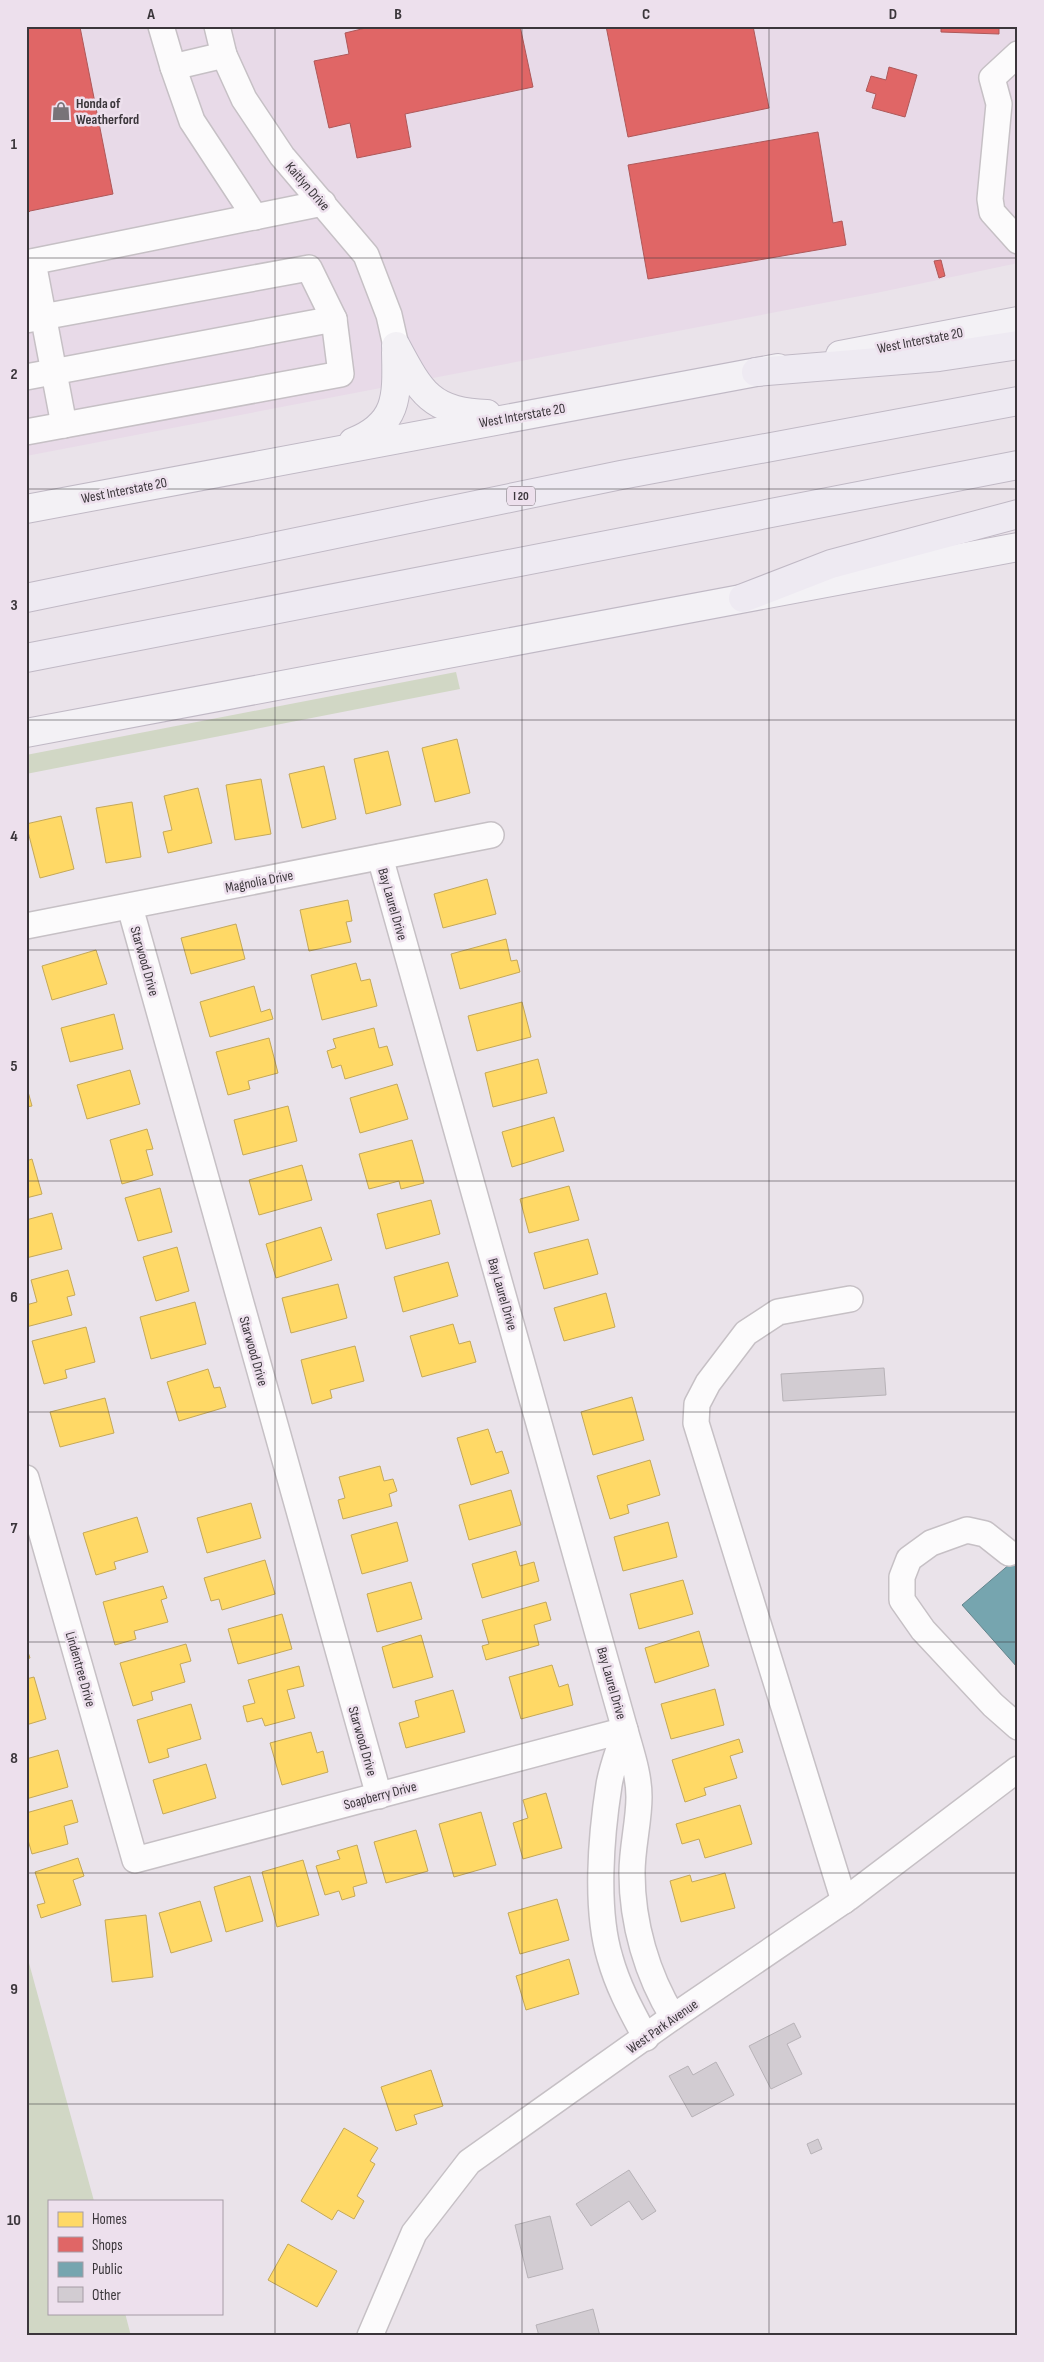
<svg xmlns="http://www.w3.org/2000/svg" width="1044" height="2362" viewBox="0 0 1044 2362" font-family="'Sofia Sans Condensed',sans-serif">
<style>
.built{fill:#e8dae8}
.green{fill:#d1d7c5}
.homes{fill:#ffd966;stroke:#c4a859}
.shops{fill:#e06666;stroke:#ae5859}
.public{fill:#76a5af;stroke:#64848c}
.building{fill:#d2ccd2;stroke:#b7b2b7}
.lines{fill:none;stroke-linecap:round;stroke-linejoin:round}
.minor-casing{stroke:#c6c0c5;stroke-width:28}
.major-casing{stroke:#c0b9c5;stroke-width:30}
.highway-casing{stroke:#c0b9c5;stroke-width:30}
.minor{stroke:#fcfbfc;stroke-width:25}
.major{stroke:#f3f1f5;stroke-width:28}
.highway{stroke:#eeeaf2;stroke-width:28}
.grid{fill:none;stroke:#3b363b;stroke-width:1;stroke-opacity:0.55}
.labels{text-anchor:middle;stroke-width:5;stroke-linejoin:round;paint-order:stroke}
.shield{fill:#ede0ed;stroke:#706970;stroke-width:1}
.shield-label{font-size:12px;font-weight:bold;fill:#3b363b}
.poi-label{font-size:14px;font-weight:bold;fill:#3b363b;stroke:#ede0ed;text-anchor:start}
.street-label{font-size:14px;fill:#3b363b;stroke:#ede0ed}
.neatline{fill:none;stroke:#3b363b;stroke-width:2}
.grid-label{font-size:16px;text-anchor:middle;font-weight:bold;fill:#3b363b}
</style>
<rect width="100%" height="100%" fill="#eae3ea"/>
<polygon class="built" points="26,26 1018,26 1018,263 881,292 26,456"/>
<g class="green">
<polygon points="456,672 460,689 26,774 26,755"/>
<polygon points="26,1952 94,2201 49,2201 49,2313 125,2313 131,2336 26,2336"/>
</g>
<g class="homes">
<polygon points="457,739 470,793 435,802 422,748"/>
<polygon points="388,751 401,805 366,814 354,759"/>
<polygon points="324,766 336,819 302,828 289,774"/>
<polygon points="261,779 271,834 235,840 226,785"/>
<polygon points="198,788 212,843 168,853 163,832 172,830 164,796"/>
<polygon points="132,802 141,857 106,863 96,808"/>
<polygon points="61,816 74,869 40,878 26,824"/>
<polygon points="487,879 496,914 443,928 434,894"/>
<polygon points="348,900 352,921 346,922 351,942 309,951 300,910"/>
<polygon points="236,924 245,959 191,974 181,938"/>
<polygon points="506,939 511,961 517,960 520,972 460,989 451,954"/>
<polygon points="96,950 107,984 52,1000 42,966"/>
<polygon points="356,963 361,981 370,979 377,1006 322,1020 311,975"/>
<polygon points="254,986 261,1012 270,1009 273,1019 210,1037 200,1002"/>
<polygon points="522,1002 531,1037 477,1051 468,1016"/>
<polygon points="114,1014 123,1049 70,1062 61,1028"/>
<polygon points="374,1028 379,1048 387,1046 393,1065 345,1079 341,1065 332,1068 327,1051 336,1048 333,1039"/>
<polygon points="269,1038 278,1073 248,1081 250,1089 228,1095 216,1052"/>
<polygon points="538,1059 547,1093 493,1107 485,1073"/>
<polygon points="130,1070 140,1104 87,1119 77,1085"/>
<polygon points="397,1084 408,1119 360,1133 350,1098"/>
<polygon points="27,1088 32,1106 26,1107 26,1089"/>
<polygon points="288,1106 297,1141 243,1155 234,1120"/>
<polygon points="554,1117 564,1151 512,1167 502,1132"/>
<polygon points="147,1129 153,1149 146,1150 153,1175 122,1184 110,1140"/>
<polygon points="412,1140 424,1183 401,1189 399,1181 369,1189 359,1154"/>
<polygon points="32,1159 42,1194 26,1198 26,1161"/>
<polygon points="302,1165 312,1200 259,1215 249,1180"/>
<polygon points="569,1186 579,1220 529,1233 520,1199"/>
<polygon points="160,1188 172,1232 138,1241 125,1198"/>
<polygon points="431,1200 440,1234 386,1249 377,1214"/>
<polygon points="52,1213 62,1249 26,1258 26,1220"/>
<polygon points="321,1227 332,1260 276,1278 266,1244"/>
<polygon points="588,1239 598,1274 544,1289 534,1253"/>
<polygon points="177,1247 189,1291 156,1301 143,1257"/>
<polygon points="448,1262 458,1296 403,1312 394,1277"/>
<polygon points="68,1270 75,1295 67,1297 72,1315 26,1327 26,1305 37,1302 31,1280"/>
<polygon points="338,1284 347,1318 291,1333 282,1298"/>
<polygon points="606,1293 615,1327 564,1341 554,1308"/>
<polygon points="195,1302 206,1344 151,1359 140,1317"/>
<polygon points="453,1324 459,1344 470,1341 476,1362 422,1377 410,1336"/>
<polygon points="86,1327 95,1362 65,1370 67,1378 44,1384 32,1341"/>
<polygon points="355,1346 364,1381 330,1390 332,1398 312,1404 301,1360"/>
<polygon points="208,1369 214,1388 220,1387 226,1407 179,1421 167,1382"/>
<polygon points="632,1397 644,1440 593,1455 581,1412"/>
<polygon points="105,1398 114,1433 60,1447 50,1412"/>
<polygon points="488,1429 496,1453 502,1451 509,1473 471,1485 457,1438"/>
<polygon points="650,1460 660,1495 627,1505 629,1513 610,1519 597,1476"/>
<polygon points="380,1466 384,1481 393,1479 397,1491 389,1494 392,1506 343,1519 338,1500 345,1498 339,1477"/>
<polygon points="511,1490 521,1525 469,1540 459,1505"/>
<polygon points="251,1503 261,1538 207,1553 197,1518"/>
<polygon points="137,1517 148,1552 114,1562 116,1569 96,1575 83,1533"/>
<polygon points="397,1522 408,1561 362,1574 351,1535"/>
<polygon points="668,1522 677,1557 623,1571 614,1537"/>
<polygon points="516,1551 520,1566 534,1562 539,1581 482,1598 472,1564"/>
<polygon points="265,1560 275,1594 222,1610 219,1599 211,1601 204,1578"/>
<polygon points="683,1580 693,1614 639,1629 630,1594"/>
<polygon points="411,1582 422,1619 377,1632 367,1594"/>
<polygon points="163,1586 167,1598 161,1600 168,1622 134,1631 136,1639 115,1645 103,1602"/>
<polygon points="546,1602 551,1620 534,1625 539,1645 486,1660 482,1646 489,1644 482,1620"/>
<polygon points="282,1614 292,1649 238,1664 228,1629"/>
<polygon points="699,1631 709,1666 655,1683 645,1648"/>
<polygon points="421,1635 433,1677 393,1688 382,1647"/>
<polygon points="186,1644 191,1661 180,1664 185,1682 151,1692 153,1700 133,1706 120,1663"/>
<polygon points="26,1646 30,1658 26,1659"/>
<polygon points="552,1665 559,1687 568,1684 573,1705 521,1719 509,1677"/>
<polygon points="299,1666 304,1686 287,1690 295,1718 265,1726 262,1718 247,1722 243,1706 255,1703 248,1680"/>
<polygon points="34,1677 46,1719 26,1725 26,1679"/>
<polygon points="715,1689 724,1725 671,1739 661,1704"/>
<polygon points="453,1690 465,1732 406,1748 399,1723 419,1717 415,1701"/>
<polygon points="191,1704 201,1739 167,1749 169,1757 149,1763 137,1720"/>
<polygon points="311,1732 317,1753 323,1751 328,1772 282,1785 270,1743"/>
<polygon points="739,1739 743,1752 730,1756 737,1778 704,1788 706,1795 685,1802 672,1760"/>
<polygon points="58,1750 68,1787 26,1799 26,1759"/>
<polygon points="206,1764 216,1798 163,1814 153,1780"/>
<polygon points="546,1793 562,1848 523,1859 513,1823 528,1818 523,1800"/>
<polygon points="72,1800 78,1822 64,1826 68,1844 32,1854 26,1833 26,1813"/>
<polygon points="740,1805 752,1844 705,1858 699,1839 682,1844 676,1824"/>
<polygon points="481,1812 496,1865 454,1877 439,1824"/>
<polygon points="416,1830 428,1871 386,1883 374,1842"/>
<polygon points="357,1845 367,1883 353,1887 355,1896 342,1900 339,1891 325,1895 316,1866 340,1859 337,1851"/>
<polygon points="78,1858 84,1876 73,1880 81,1905 41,1918 37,1905 45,1903 35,1872"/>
<polygon points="303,1860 319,1915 277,1927 262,1872"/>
<polygon points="725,1873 735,1908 681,1922 670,1881 690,1875 692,1882"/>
<polygon points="250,1876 263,1921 226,1932 214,1887"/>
<polygon points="557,1899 569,1940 520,1954 508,1913"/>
<polygon points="200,1901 212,1941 171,1953 159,1913"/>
<polygon points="146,1915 153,1977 112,1982 105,1920"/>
<polygon points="569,1959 579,1994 526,2010 516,1976"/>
<polygon points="431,2070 443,2106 414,2115 417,2124 396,2131 381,2087"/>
<polygon points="344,2128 378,2148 370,2161 375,2164 357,2196 364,2201 354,2219 338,2210 332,2220 301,2201"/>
<polygon points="288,2244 337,2271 317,2307 268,2280"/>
</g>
<g class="shops">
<polygon points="26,26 85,26 80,27 113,194 30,211 26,215"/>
<polygon points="374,26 520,26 533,87 405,114 411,147 357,158 350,123 329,128 314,61 349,54 345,33"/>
<polygon points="606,26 753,26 769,108 628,137"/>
<polygon points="941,26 999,26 999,34 941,32"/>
<polygon points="889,67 917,75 905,117 872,108 876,94 866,91 871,76 886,80"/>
<polygon points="818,132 833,223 842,221 846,245 648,279 628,165"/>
<polygon points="941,260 945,276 939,278 934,261"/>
</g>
<polygon class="public" points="1018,1557 1018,1667 1017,1667 962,1605"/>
<g class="building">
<polygon points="884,1368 886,1395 783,1401 781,1374"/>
<polygon points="794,2023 801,2037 787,2044 802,2074 771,2089 749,2046"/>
<polygon points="716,2062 734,2095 692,2117 669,2076 688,2066 693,2075"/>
<polygon points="818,2139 822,2149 811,2154 807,2144"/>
<polygon points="629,2170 656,2211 642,2220 629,2201 591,2226 576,2204"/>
<polygon points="550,2216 563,2269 528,2278 515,2225"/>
<polygon points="593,2309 600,2336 539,2336 536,2325"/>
</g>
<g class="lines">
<g class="minor-casing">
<g id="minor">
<polyline points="161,26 173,67 192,121 255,217"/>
<polyline points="217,26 224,55 244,99 282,156 366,255 389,315 396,346"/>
<polyline points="1018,54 992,78 999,104 990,199 992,212 1018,241"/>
<polyline points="173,67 224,55"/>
<polyline points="33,262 64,425"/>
<polyline points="26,263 323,203"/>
<polyline points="26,320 309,268 334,319 341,374 26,432"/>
<polyline points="26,377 334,319"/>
<polyline points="130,907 379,1796"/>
<polyline points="26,926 491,835"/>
<polyline points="26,1478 135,1860 625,1730 380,857"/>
<polyline points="1009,1553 985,1534 967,1530 931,1543 909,1559 902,1577 902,1600 923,1630 993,1705 1018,1727"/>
<polyline points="844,1901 696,1423 697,1404 708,1383 746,1333 778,1312 850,1299"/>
<path d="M646 2038C632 2012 618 1987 610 1958 595 1909 601 1836 609 1785 612 1766 620 1748 625 1730 631 1752 639 1774 639 1797 639 1822 632 1847 632 1873 632 1923 647 1975 673 2017"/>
<polyline points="370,2336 414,2233 469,2162 673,2017 848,1898 1018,1769"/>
</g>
</g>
<g class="major-casing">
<g id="major">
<path d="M396 346C420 391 431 413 487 414"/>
<polyline points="840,355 1018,321"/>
<path d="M353 442C399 424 397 395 396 352"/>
<polyline points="26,509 778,368"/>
<polyline points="26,733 1018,547"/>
</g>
</g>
<g class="highway-casing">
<g id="highway">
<polyline points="756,372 939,357 1018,345"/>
<polyline points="26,598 621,475 1018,401"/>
<polyline points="743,598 831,564 1018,514"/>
<polyline points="26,658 1018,465"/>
</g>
</g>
<use href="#minor" class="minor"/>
<use href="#major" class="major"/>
<use href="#highway" class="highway"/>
</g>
<path class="grid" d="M275 26V2336M522 26V2336M769 26V2336M26 258H1018M26 489H1018M26 720H1018M26 950H1018M26 1181H1018M26 1412H1018M26 1642H1018M26 1873H1018M26 2104H1018"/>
<defs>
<g id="shop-bare" transform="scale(1.5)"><path d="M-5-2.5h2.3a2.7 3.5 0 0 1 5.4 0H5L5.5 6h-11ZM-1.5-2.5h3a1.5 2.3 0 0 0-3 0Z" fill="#787378" stroke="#ede0ed" stroke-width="2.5" paint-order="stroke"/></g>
</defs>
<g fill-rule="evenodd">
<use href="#shop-bare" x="61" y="111"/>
</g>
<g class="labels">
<rect class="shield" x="507" y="486.5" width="28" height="19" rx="4"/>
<g class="shield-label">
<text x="521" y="500">I 20</text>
</g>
<g class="poi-label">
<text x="76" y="108">Honda of<tspan x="76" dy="16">Weatherford</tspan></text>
</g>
<g class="street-label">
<text transform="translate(308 186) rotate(49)" y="5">Kaitlyn Drive</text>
<text transform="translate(920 340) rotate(-11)" y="5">West Interstate 20</text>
<text transform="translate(522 415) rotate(-10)" y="5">West Interstate 20</text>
<text transform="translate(124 490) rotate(-11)" y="5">West Interstate 20</text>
<text transform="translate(259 881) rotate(-11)" y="5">Magnolia Drive</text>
<text transform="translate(393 904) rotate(74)" y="5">Bay Laurel Drive</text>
<text transform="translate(145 961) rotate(74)" y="5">Starwood Drive</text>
<text transform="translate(503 1294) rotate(74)" y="5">Bay Laurel Drive</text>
<text transform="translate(254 1351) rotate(74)" y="5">Starwood Drive</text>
<text transform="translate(81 1669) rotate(74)" y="5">Lindentree Drive</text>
<text transform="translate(612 1683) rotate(74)" y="5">Bay Laurel Drive</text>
<text transform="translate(363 1741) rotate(74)" y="5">Starwood Drive</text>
<text transform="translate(380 1795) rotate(-15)" y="5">Soapberry Drive</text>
<text transform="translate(662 2026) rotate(-35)" y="5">West Park Avenue</text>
</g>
</g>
<rect width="1044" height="2362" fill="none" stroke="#ede0ed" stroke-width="55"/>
<rect x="48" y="2200" width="175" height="115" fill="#ede0ed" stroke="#a69ca6"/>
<rect x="58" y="2212" width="25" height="15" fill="#ffd966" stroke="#a69ca6"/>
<text x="92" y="2224" font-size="15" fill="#3b363b">Homes</text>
<rect x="58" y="2237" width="25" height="15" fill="#e06666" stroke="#a69ca6"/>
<text x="92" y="2250" font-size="15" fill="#3b363b">Shops</text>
<rect x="58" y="2262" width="25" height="15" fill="#76a5af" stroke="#a69ca6"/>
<text x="92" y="2274" font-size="15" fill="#3b363b">Public</text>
<rect x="58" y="2287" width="25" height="15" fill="#d2ccd2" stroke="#a69ca6"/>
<text x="92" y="2300" font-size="15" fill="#3b363b">Other</text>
<rect x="28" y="28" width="988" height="2306" class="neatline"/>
<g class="grid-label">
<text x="151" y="19">A</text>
<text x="398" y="19">B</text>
<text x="646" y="19">C</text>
<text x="893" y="19">D</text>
<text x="14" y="149">1</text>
<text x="14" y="379">2</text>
<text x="14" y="610">3</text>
<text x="14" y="841">4</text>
<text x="14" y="1071">5</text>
<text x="14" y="1302">6</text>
<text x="14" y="1533">7</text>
<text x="14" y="1763">8</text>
<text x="14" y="1994">9</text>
<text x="14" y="2225">10</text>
</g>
</svg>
